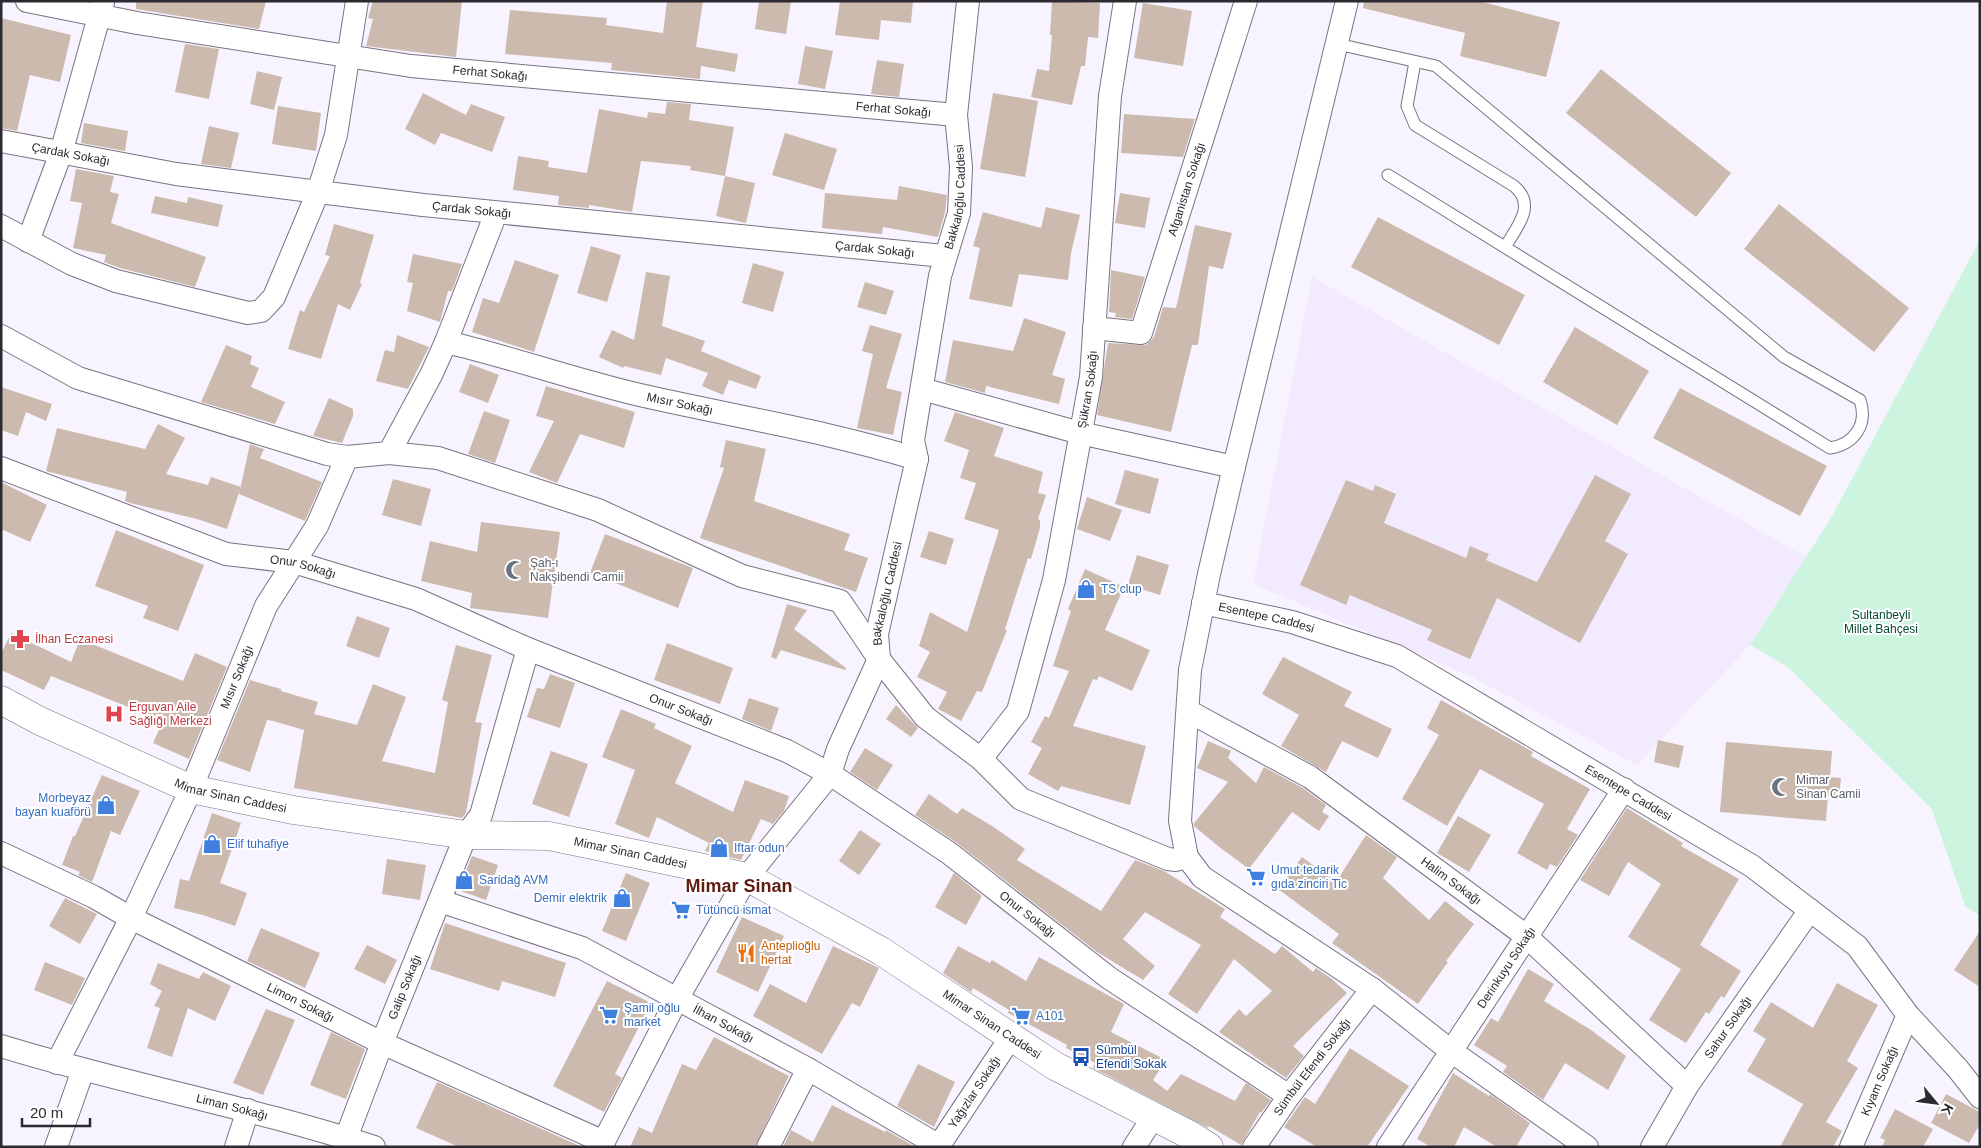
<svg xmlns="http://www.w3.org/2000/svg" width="1981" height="1148" viewBox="0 0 1981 1148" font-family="Helvetica,sans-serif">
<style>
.built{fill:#f2eafe}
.green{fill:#ccf4de}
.building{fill:#ccbaaf}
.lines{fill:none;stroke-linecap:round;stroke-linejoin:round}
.service-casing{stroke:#797382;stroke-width:13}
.minor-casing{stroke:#797382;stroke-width:24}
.tertiary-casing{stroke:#797382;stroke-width:29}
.service{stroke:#fff;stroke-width:11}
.minor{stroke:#fff;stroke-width:22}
.tertiary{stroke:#fff;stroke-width:28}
.labels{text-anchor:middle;stroke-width:4;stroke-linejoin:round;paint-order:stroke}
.street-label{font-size:12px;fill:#2c2930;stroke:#fff}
.worship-label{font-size:12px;fill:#5b616d;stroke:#fff;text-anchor:start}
.shop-label{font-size:12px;fill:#366cbe;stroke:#fff;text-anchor:start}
.park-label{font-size:12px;fill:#054b31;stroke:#fff}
.health-label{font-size:12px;fill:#be3a42;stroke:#fff;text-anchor:start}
.food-label{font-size:12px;fill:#c56008;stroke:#fff;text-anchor:start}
.transit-label{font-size:12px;fill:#164399;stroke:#fff;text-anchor:start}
.district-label{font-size:18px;font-weight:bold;fill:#5f1c13;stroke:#fff}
</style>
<rect width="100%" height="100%" fill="#f8f4ff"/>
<polygon class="built" points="1312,277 1806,557 1750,645 1637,765 1470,676 1253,584"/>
<polygon class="green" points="1980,240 1980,916 1965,906 1932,809 1788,667 1750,645 1831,518"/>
<g class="building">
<polygon points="136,1 266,1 259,29 136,9"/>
<polygon points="373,1 462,1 456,57 366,46 373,19 368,18"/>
<polygon points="667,1 703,1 696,47 738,54 735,72 701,66 700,79 611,70 612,63 505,54 510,10 607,18 606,25 663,33"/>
<polygon points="759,1 791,1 786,34 755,29"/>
<polygon points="840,1 913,1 911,23 881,20 879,40 835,35"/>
<polygon points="1052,1 1100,3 1098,38 1088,37 1085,66 1081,66 1072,105 1031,97 1037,69 1049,71 1052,35 1050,35"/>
<polygon points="1364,1 1479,1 1560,22 1546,77 1460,56 1465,33 1363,8"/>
<polygon points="1143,3 1192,11 1183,66 1134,58"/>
<polygon points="1,18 71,35 60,82 30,75 17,131 1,128"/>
<polygon points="185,44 219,49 209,99 175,92"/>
<polygon points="805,46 833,51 825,89 798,84"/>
<polygon points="877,60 904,64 899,97 871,94"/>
<polygon points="1601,69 1731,173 1696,217 1566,113"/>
<polygon points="257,71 282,77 274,110 250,104"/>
<polygon points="423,93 466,115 471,104 505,117 492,152 441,133 435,145 405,129"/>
<polygon points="993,93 1038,101 1025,177 980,169"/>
<polygon points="667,102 691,104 689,120 734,127 725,176 690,170 691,166 641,161 632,212 589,205 589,208 558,205 559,196 513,190 518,156 549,161 548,167 587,173 599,109 647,118 648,112 665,114"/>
<polygon points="278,106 321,113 316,151 272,144"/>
<polygon points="1124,114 1195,119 1183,157 1121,153"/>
<polygon points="84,123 128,131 125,151 81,143"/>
<polygon points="209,126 239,133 231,168 201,164"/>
<polygon points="785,133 837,149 824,190 772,175"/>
<polygon points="76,169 114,176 110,192 119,194 111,223 206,257 195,287 120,268 104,262 106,255 73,248 82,203 70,201"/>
<polygon points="725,176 755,183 746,223 716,216"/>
<polygon points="899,186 947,195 945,213 938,237 883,227 882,234 822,228 825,193 897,200"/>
<polygon points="1120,193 1150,198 1145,228 1115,223"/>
<polygon points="155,196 187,203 188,197 223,205 218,227 151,213"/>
<polygon points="1779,204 1909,308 1874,352 1744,249"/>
<polygon points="1046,207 1080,215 1071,253 1068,280 1019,274 1012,307 969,299 980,248 973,246 983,212 1041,228"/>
<polygon points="1378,217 1525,295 1499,345 1351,267"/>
<polygon points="334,224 374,235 360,283 362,284 350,310 338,304 321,359 288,349 300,310 304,312 330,256 325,255"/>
<polygon points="1195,225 1232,233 1223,269 1209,266 1198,345 1192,345 1171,432 1097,415 1108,343 1146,345 1154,337 1163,307 1176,308"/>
<polygon points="591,246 621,255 607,302 577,293"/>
<polygon points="413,254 462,264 452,291 448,291 440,322 407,311 413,283 407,282"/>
<polygon points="515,260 559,275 534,352 472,332 483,298 499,303"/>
<polygon points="753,263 784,272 773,312 742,303"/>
<polygon points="1111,270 1145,277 1132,319 1115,317 1116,313 1109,312"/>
<polygon points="646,272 670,276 662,326 705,341 701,351 761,376 756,389 729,380 723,395 702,386 708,373 666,358 661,375 624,366 623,368 599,357 612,330 634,340"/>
<polygon points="865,282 894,291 886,315 857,307"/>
<polygon points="1024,318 1066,332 1052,375 1065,379 1059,404 986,386 985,393 945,382 953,340 1013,351"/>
<polygon points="870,325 902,334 886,388 902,392 893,435 857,428 873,354 862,351"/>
<polygon points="1575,327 1649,371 1617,425 1543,382"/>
<polygon points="397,335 429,347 408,389 376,381 385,350 394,352"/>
<polygon points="226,345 252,356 250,364 259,368 251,387 285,402 275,424 201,402"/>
<polygon points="470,364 499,375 488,403 459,392"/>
<polygon points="546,386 635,412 624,448 580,434 557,483 529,472 554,421 536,416"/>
<polygon points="1,387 52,404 46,421 26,412 18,436 1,430"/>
<polygon points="1680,388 1827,466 1800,516 1653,438"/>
<polygon points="329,398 353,409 353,416 342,443 313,436"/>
<polygon points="484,411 510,420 495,463 468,454"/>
<polygon points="955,412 1004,428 994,456 1043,472 1038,493 1046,495 1038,519 1040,520 1040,528 1031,559 1028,558 1005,629 1007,630 982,692 977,691 961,721 938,709 947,692 917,677 930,652 919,646 930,612 967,632 999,530 964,519 976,483 960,478 969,450 944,441"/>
<polygon points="158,424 185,438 166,474 208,485 211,477 241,487 227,529 197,519 130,503 125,501 127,492 46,471 57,428 145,449"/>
<polygon points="726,440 766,449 754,501 850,534 844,550 868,558 856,592 700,538 724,468 720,467"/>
<polygon points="250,444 264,449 260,458 322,482 305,521 239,494"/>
<polygon points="1125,470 1159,479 1150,514 1115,504"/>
<polygon points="1595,475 1631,494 1605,541 1628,554 1580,643 1497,598 1470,659 1427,640 1432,630 1350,595 1346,605 1300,585 1346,480 1373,491 1375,485 1396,494 1384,523 1466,558 1470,546 1489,554 1486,560 1537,582"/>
<polygon points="393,479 431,489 421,526 382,515"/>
<polygon points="1,482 47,505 30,542 1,529"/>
<polygon points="1087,497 1122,510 1110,541 1077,529"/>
<polygon points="481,522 560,532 548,618 470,608 472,593 421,581 430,541 477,552"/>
<polygon points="116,530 204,565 178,631 143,618 148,606 95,586"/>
<polygon points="929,531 954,539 946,565 920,557"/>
<polygon points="605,534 693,568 678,608 590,573"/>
<polygon points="1137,555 1169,565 1160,595 1128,585"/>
<polygon points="1085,569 1124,587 1105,630 1150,650 1132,691 1099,676 1097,680 1093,679 1073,726 1146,746 1130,805 1061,786 1058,791 1028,774 1042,748 1031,742 1045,716 1049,718 1069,671 1053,666 1071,611 1068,609"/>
<polygon points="787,604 807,610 794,629 846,668 845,670 781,650 776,659 771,657"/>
<polygon points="357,616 390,628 379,658 346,646"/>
<polygon points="11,633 71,662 80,639 183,681 195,653 227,667 189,759 153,743 163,721 51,676 44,690 1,670 1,654"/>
<polygon points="667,643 733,668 720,704 654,680"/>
<polygon points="456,645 492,655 475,722 482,723 466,813 462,818 294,788 304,730 273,721 267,720 250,772 217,760 250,680 281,689 281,691 318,702 314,714 357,725 373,684 406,697 382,761 435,773 448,702 442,700"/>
<polygon points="1283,657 1352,692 1344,706 1392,729 1378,758 1342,741 1326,772 1281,746 1299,715 1262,694"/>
<polygon points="550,674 575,683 560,728 527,717 537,688 544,689"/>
<polygon points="749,698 779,708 771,731 742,719"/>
<polygon points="1441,700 1533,752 1531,756 1590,789 1567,829 1578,835 1557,867 1550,864 1547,870 1517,853 1544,804 1480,769 1447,826 1402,799 1439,735 1427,728"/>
<polygon points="896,705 918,728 911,737 886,719"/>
<polygon points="621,709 656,724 654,728 692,746 675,783 733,812 745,780 789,796 784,811 773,824 761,819 741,860 705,851 709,843 657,817 649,838 615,824 635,770 602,757"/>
<polygon points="1658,740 1684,746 1679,768 1654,762"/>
<polygon points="1208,741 1231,751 1228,758 1256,783 1264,767 1303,788 1326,805 1322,812 1329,816 1319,831 1292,812 1249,869 1218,846 1194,826 1194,823 1228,782 1197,768"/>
<polygon points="1726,742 1832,751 1830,777 1841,778 1839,797 1828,796 1826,821 1720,812"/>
<polygon points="865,748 893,765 877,790 850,772"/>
<polygon points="551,751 588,764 569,817 532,804"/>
<polygon points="102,775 140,791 120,835 111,831 92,882 78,875 80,872 62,865 73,836 75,836"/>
<polygon points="929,794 957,814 962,808 992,826 1025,849 1017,860 1101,911 1135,860 1164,871 1225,909 1220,917 1275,954 1282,946 1313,972 1316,968 1332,979 1347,993 1293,1046 1304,1056 1286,1078 1219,1032 1239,1009 1246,1016 1272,991 1234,959 1197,1014 1168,994 1201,945 1145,912 1123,939 1155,966 1143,980 1097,952 957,843 915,815"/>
<polygon points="1627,808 1683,843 1681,846 1739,879 1700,945 1741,971 1724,998 1721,996 1709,1014 1706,1012 1686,1043 1649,1020 1681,969 1628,937 1661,884 1628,862 1609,896 1580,880"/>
<polygon points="212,813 241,823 220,883 247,893 235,926 203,915 174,908 180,879 189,881"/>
<polygon points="1458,816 1491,835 1469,872 1437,853"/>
<polygon points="860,830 881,844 859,875 839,861"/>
<polygon points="1366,835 1397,857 1383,878 1429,920 1445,901 1474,924 1446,961 1448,962 1418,1004 1332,943 1339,934 1278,889 1302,857 1336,882"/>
<polygon points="472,856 498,865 486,900 458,890"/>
<polygon points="387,859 426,865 420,900 382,894"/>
<polygon points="626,873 650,883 626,941 602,931"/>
<polygon points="954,873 982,896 966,925 935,907"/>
<polygon points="65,898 97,914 80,944 49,926"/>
<polygon points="742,917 784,936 758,992 716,972"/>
<polygon points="445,923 566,963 555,997 502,981 499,991 430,969"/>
<polygon points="261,928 320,953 305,988 247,961"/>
<polygon points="1980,931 1980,987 1954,970"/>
<polygon points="367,945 397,960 385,984 354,969"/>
<polygon points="833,946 879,968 860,1007 852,1003 822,1054 753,1016 770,984 806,1003"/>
<polygon points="958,946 990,963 992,960 1026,981 1039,957 1124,1004 1111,1032 1166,1060 1153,1080 1167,1091 1181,1074 1235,1101 1246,1083 1271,1100 1261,1113 1260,1112 1241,1145 1209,1126 1208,1128 1093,1068 1095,1063 1066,1048 1067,1045 1008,1013 1009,1010 973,988 971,992 943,973"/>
<polygon points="45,962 85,978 72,1005 34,990"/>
<polygon points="158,963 199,979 203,972 231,986 215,1021 188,1008 172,1057 147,1048 160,1008 154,1006 162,991 150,984"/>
<polygon points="1528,969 1554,984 1544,1001 1591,1030 1626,1056 1608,1090 1565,1063 1543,1100 1503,1072 1507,1066 1474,1045 1491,1018 1498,1022"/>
<polygon points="607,981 651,1003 615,1074 622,1078 604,1112 553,1086"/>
<polygon points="1837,983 1878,1005 1847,1061 1858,1068 1826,1122 1842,1131 1833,1147 1780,1147 1803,1104 1747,1071 1766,1039 1753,1031 1771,1002 1813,1028"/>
<polygon points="266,1009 295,1020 263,1095 233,1083"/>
<polygon points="331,1032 365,1049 346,1099 310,1085"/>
<polygon points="714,1037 789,1076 755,1147 630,1147 639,1127 652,1133 682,1064 696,1070"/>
<polygon points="1350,1048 1409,1086 1367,1147 1317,1147 1284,1127 1305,1097 1315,1104"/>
<polygon points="918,1064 955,1082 934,1127 897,1106"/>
<polygon points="1453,1073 1489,1096 1490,1094 1530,1123 1516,1147 1497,1147 1464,1127 1454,1147 1431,1147 1417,1139"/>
<polygon points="437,1082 582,1147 459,1147 416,1128"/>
<polygon points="1946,1094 1980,1112 1980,1124 1969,1143 1931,1123"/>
<polygon points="832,1105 885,1132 886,1130 915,1147 783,1147 791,1130 813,1142"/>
<polygon points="1895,1109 1933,1129 1923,1147 1882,1147 1885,1140 1880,1138"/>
</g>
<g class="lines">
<g class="service-casing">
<g id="service">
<path d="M1337 44 1436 66 1784 357 1860 400C1868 424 1855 444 1830 448L1388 175"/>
<path d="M1415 62 1407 106 1415 125 1514 186C1537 205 1517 227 1505 247"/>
</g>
</g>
<g class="minor-casing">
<g id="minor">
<path id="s1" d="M27 1 137 23 411 66 956 115"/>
<path id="s2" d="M1 141 176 174 423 205 944 256"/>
<polyline points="1,226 72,264 116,281 248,313 261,311 274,297 318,192 336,135 357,1"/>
<polyline points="28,241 61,153 103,2"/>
<path id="s3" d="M1094 328 1141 333 1246 1"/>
<polyline points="1,336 78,378 327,454 347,457 389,453 438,458 598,510 742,576 840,601 879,659 925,717 981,759 1021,799 1168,859 1176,860 1187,857"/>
<path id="s4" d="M446 342C511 357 575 380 640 395 732 416 827 431 917 459"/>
<polyline points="922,389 1080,433 1234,467 1209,574 1190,670 1180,821 1187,857 1202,877 1372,989 1451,1051 1587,1147"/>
<polyline points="389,453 431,375 446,342 496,213"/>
<polyline points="1234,467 1347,1"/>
<path id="s5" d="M1 468 226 554 294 562 416 599 528 649 787 751 830 774 949 853 1109 978 1289 1096"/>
<path id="s6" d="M1203 603 1292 622 1397 656 1752 866 1857 946 1908 1015 1958 1069 1980 1097"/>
<path id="s7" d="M1188 711 1310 777 1526 936 1687 1086"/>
<path id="s8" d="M981 759 1018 711 1054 580 1091 377 1110 96 1125 1"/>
<path id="s9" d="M1 853 94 897 131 918 382 1043 604 1142"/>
<path id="s10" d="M440 901 582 948 808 1069 941 1147"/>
<path id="s11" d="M1 1046C124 1084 251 1107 374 1147"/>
<path id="s12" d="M57 1063 131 918 191 789 266 606 317 526 347 457"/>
<path id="s13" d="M346 1138 382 1043 466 835 481 815 528 649"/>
<polyline points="56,1147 83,1070"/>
<polyline points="236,1147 248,1110"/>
<path id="s14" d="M601 1147 677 999 747 877 830 774 838 749 879 659 877 634 917 459 913 440 940 276 959 213 961 167 956 115 968 1"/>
<polyline points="768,1147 808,1069"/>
<path id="s15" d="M938 1147 1011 1037"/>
<polyline points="1134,1147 1154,1116"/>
<path id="s16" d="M1254 1147 1289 1096 1372 989"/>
<path id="s17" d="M1388 1147 1624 789"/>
<path id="s18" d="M1652 1147 1687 1086 1810 910"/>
<path id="s19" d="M1851 1147 1908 1015"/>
</g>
</g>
<g class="tertiary-casing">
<g id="tertiary">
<path id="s20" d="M1 700 40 721 191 789 293 810 466 835 549 836 747 877 881 951 1055 1066 1190 1135 1209 1147"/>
</g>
</g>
<use href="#service" class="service"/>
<use href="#minor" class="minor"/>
<use href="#tertiary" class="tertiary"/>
</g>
<defs>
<g id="mosque-bare" transform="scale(1.5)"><path d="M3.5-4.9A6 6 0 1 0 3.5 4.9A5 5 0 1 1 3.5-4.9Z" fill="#6b7280" stroke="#fff" stroke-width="2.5" paint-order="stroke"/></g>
<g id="shop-bare" transform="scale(1.5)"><path d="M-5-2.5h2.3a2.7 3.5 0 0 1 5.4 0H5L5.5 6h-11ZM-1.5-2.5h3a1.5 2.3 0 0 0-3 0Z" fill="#3f7fe0" stroke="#fff" stroke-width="2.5" paint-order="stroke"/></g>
<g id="pharmacy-bare" transform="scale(1.5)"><path d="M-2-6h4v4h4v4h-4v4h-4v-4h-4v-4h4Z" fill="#e0444e" stroke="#fff" stroke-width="2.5" paint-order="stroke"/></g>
<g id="hospital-bare" transform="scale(1.5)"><path d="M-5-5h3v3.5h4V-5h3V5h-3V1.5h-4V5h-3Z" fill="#e0444e" stroke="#fff" stroke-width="2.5" paint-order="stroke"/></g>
<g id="supermarket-bare" transform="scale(1.5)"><path d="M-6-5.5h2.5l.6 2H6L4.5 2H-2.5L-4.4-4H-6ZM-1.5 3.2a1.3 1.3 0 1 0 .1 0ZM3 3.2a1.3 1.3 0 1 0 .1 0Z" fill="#3f7fe0" stroke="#fff" stroke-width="2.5" paint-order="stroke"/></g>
<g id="restaurant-bare" transform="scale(1.5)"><path d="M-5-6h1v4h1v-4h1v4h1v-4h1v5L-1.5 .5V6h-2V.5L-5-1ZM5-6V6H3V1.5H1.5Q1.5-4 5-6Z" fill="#e8710a" stroke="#fff" stroke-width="2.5" paint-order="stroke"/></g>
<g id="bus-bare" transform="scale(1.5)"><path d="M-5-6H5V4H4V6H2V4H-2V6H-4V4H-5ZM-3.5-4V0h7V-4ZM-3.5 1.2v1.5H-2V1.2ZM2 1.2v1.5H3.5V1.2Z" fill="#1a4fb4" stroke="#fff" stroke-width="2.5" paint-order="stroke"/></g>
</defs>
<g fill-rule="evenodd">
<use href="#mosque-bare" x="515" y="570"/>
<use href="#shop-bare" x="1086" y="589"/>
<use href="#pharmacy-bare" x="20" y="639"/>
<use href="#hospital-bare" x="114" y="714"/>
<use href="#mosque-bare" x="1781" y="787"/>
<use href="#shop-bare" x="106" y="805"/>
<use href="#shop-bare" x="212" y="844"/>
<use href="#shop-bare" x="719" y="848"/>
<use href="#supermarket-bare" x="1256" y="877"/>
<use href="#shop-bare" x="464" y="880"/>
<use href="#shop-bare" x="622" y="898"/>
<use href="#supermarket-bare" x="681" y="910"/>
<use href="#restaurant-bare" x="746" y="953"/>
<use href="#supermarket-bare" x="609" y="1015"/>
<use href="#supermarket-bare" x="1021" y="1016"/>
<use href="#bus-bare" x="1081" y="1057"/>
</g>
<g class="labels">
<g class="street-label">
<text dy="4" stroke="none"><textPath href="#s1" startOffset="469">Ferhat Sokağı</textPath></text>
<text dy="4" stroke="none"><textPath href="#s1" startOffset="874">Ferhat Sokağı</textPath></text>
<text dy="4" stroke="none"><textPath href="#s2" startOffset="71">Çardak Sokağı</textPath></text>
<text dy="4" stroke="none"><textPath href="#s3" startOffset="198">Afganistan Sokağı</textPath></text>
<text dy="4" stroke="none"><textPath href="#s14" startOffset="1036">Bakkaloğlu Caddesi</textPath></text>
<text dy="4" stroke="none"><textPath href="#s2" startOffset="476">Çardak Sokağı</textPath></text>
<text dy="4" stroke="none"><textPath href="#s2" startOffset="881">Çardak Sokağı</textPath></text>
<text dy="4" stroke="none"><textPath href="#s8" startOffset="390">Şükran Sokağı</textPath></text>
<text dy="4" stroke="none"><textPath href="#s4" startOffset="242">Mısır Sokağı</textPath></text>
<text dy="4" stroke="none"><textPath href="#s5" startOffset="319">Onur Sokağı</textPath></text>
<text dy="4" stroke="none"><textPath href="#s14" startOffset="631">Bakkaloğlu Caddesi</textPath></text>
<text dy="4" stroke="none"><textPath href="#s6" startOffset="65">Esentepe Caddesi</textPath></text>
<text dy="4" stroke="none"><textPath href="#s12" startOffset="426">Mısır Sokağı</textPath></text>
<text dy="4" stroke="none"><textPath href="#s5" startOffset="724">Onur Sokağı</textPath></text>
<text dy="4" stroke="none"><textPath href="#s6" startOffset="470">Esentepe Caddesi</textPath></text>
<text dy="4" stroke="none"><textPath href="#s20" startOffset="250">Mimar Sinan Caddesi</textPath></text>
<text dy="4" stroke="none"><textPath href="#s20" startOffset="655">Mimar Sinan Caddesi</textPath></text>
<text dy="4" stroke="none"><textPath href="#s7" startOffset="314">Halim Sokağı</textPath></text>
<text dy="4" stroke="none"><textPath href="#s5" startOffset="1129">Onur Sokağı</textPath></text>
<text dy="4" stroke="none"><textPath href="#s17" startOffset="215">Derinkuyu Sokağı</textPath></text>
<text dy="4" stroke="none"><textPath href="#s13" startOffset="162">Galip Sokağı</textPath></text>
<text dy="4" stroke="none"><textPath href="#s9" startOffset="335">Limon Sokağı</textPath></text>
<text dy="4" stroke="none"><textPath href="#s10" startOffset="310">İlhan Sokağı</textPath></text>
<text dy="4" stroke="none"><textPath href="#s20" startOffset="1060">Mimar Sinan Caddesi</textPath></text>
<text dy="4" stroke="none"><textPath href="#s18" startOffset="142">Sahur Sokağı</textPath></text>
<text dy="4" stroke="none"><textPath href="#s16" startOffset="99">Sümbül Efendi Sokağı</textPath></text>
<text dy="4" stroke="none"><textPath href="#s19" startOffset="72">Kıyam Sokağı</textPath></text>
<text dy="4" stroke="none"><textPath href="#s15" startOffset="66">Yağızlar Sokağı</textPath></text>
<text dy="4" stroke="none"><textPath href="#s11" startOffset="239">Liman Sokağı</textPath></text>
</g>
<g class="worship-label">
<text x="530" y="567">Şah-ı<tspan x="530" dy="14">Nakşibendi Camii</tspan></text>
<text x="1796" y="784">Mimar<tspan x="1796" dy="14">Sinan Camii</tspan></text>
</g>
<g class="shop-label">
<text x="1101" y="593">TS clup</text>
<text x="91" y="802" text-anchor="end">Morbeyaz<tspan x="91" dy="14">bayan kuaförü</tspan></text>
<text x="227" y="848">Elif tuhafiye</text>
<text x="734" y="852">Iftar odun</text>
<text x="1271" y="874">Umut tedarik<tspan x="1271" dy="14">gıda zinciri Tic</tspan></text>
<text x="479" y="884">Saridağ AVM</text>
<text x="607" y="902" text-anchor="end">Demir elektrik</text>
<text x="696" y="914">Tütüncü ismat</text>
<text x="624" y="1012">Şamil oğlu<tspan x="624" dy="14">market</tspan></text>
<text x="1036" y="1020">A101</text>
</g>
<g class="park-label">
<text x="1881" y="619">Sultanbeyli<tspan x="1881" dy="14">Millet Bahçesi</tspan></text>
</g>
<g class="health-label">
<text x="35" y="643">İlhan Eczanesi</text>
<text x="129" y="711">Erguvan Aile<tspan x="129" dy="14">Sağlığı Merkezi</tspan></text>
</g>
<g class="food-label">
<text x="761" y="950">Anteplioğlu<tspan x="761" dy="14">hertat</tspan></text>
</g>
<g class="transit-label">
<text x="1096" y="1054">Sümbül<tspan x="1096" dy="14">Efendi Sokak</tspan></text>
</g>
<g class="district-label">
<text x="739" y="892">Mimar Sinan</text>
</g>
</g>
<rect width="1981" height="1148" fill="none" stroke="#2c2930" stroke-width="5"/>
<g transform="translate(1936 1103) rotate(119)" stroke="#ffffff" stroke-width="4" paint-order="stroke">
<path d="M0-4L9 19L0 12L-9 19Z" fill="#2c2930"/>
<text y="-8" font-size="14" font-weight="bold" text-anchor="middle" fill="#2c2930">K</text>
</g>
<path d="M22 1118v8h68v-8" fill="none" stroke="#2c2930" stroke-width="2.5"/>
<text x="30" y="1118" font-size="15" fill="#2c2930" stroke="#ffffff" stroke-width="4" paint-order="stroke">20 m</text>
</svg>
